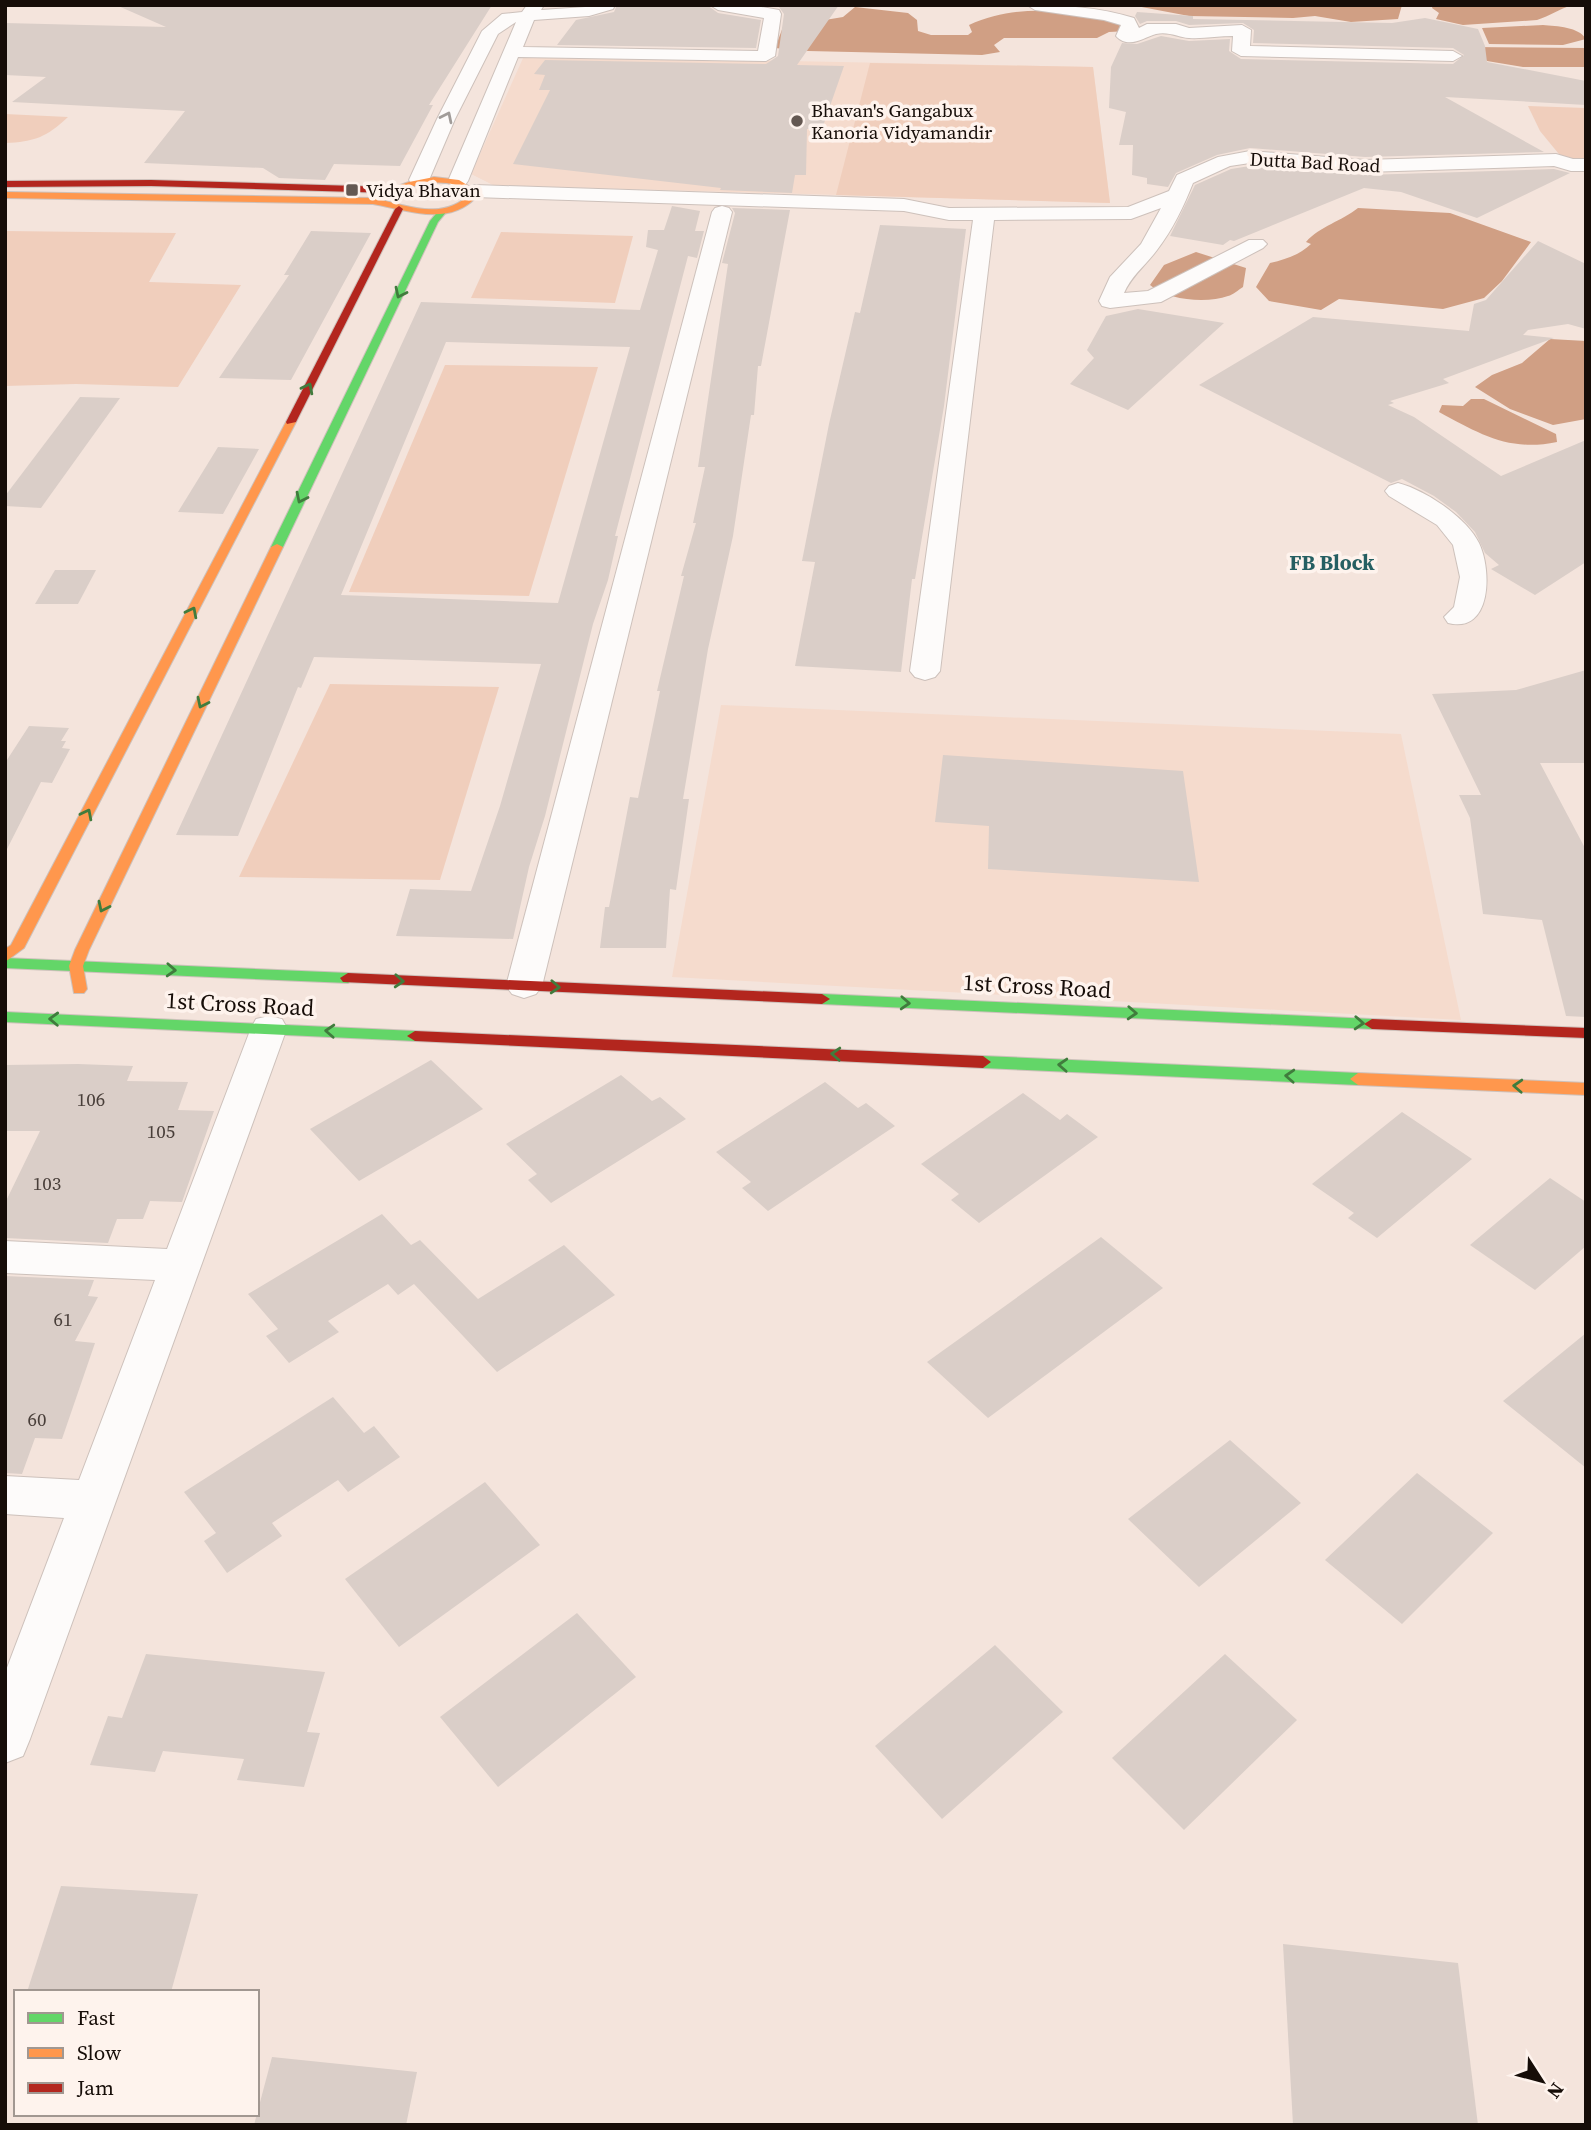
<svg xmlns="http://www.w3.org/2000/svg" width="1591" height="2130" viewBox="0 0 1591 2130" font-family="'Source Serif 4',serif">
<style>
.built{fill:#f5dbcd}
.green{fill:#f0cebc}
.water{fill:#d09f84}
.building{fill:#dacec8;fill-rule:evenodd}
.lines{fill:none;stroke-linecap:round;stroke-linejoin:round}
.street-casing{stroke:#cdc1bb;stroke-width:2}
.fast-casing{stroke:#cdc1bb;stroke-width:2}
.slow-casing{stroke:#cdc1bb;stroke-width:2}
.jam-casing{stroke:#cdc1bb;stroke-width:2}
.street{fill:#fdfbfa;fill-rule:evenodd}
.fast{fill:#63d668;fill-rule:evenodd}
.slow{fill:#ff974d;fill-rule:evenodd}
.jam{fill:#b3261e;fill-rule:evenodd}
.oneway{stroke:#a19c99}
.oneway2{stroke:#407c3d}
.poi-dot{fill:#645852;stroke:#fef3ed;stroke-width:2.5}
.labels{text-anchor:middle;stroke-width:7;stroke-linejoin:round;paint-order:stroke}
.far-poi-label{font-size:19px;fill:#160d08;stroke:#fef3ed;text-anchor:start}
.far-street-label{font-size:19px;fill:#160d08;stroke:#fef3ed}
.number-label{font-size:19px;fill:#483e39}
.far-neighbourhood-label{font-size:21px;font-weight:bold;fill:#255f62;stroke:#fef3ed}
.street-label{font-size:23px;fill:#160d08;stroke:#fef3ed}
</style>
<rect width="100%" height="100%" fill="#f4e4dc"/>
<g class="built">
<polygon points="524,56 1093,67 1110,203 493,185 471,174"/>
<polygon points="721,705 1401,734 1461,1020 672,977"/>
</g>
<g class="green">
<polygon points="870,63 1093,67 1110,203 836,195"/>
<polygon points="1528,106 1586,108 1586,160 1563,159 1540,131"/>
<path d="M5 114 68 117C47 137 34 142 5 143Z"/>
<polygon points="5,231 176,233 149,282 241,285 178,387 76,384 5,386"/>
<polygon points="501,232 633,236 615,303 471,298"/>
<polygon points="445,365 598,367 529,596 349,592"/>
<polygon points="330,684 499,687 440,880 239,877"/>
</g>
<g class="water">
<polygon points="1131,5 1402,5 1398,19 1351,22 1315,16 1293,18 1189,16"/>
<path d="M1433 5H1572C1559 9 1550 16 1537 20L1463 25 1436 19 1439 13 1432 8Z"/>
<path d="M855 7 908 13 917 20 918 31 931 35H968L972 32 969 25C1020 2 1071 11 1124 22L1128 31 1109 32 1097 38H1004L994 45 1000 52 982 55 808 51 775 48 783 27 843 17Z"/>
<path d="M1543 25C1557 26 1579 27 1586 39L1563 45 1489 44 1482 28Z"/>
<polygon points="1470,47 1586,48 1586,67 1523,67 1487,61"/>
<path d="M1358 208 1450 213 1531 242 1502 281 1484 298 1443 309 1339 299 1321 310 1269 301 1256 287 1270 263C1287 259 1299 255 1311 244L1306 242C1320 226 1342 221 1358 208Z"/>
<path d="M1196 252 1246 268 1243 287C1238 290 1233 295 1228 296 1206 304 1167 300 1150 285L1164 265Z"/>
<polygon points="1550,339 1586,341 1586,419 1553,425 1510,409 1475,387 1492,375 1522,363"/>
<path d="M1471 399H1484L1556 434 1557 442C1509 452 1480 434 1439 412L1442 405 1463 406Z"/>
</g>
<g class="building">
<polygon points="116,5 492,5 429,105 433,105 400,166 334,164 325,180 279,178 263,168 144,163 185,111 12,102 46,77 5,75 5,23 166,27"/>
<polygon points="617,5 707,5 718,13 761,20 756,48 557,45 576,20 614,12"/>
<polygon points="767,5 839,5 797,65 844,66 822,129 807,129 806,175 795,175 792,193 720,190 721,188 513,164 550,90 539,90 545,75 534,74 545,60 766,64 778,56 784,14 779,7"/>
<polygon points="1137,12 1193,16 1193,19 1392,23 1425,18 1478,29 1485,46 1487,62 1586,81 1586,105 1445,97 1544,152 1365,157 1250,148 1217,155 1176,173 1168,187 1147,184 1147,178 1132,175 1133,145 1119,145 1126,112 1109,108 1111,67 1122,43 1137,44 1161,36 1189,41 1230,39 1229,51 1241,59 1453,64 1464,55 1453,48 1253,43 1254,30 1243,23 1189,25 1176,21 1147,21 1140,24 1135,16"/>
<polygon points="1250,166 1365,175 1554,169 1570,173 1477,218 1401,192 1364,188 1234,241 1230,240 1223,245 1170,236 1195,185 1231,169"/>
<path d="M672 206 700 211 695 231H704L697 258 688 256 615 536H618L608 580 593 624 545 816 529 867 513 939 396 936 410 889 471 891 500 806 541 664 314 657 301 688 298 687 238 836 176 835 421 302 640 310 658 250 646 247 648 230H664ZM446 342 630 347 558 603 341 595Z"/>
<polygon points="732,208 790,210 761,366 758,366 754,415 751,415 733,536 708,649 683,799 689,799 676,890 670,889 666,948 600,948 605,907 609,907 630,797 638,798 660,691 657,691 684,576 681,576 696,523 693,523 705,467 698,467 728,264 722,263 735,213"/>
<polygon points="880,225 966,229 944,406 915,579 912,579 901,672 795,666 815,562 802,561 829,424 855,312 860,313"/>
<polygon points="311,231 371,233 291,380 219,378 289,275 284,275"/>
<polygon points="1538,241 1586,264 1586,329 1568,324 1528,330 1523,335 1554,338 1443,379 1449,383 1390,401 1394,403 1388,405 1414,417 1501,476 1586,440 1586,562 1535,595 1491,569 1499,565 1485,553 1475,532 1456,512 1434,496 1402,479 1391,483 1199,385 1313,317 1469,331 1474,304 1486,300"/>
<polygon points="1138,309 1224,323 1128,410 1070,384 1094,358 1087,350 1106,316"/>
<polygon points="80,397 120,398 41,508 5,506 5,496"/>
<polygon points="218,447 259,449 223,514 178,512"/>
<polygon points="55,570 96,570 78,604 35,604"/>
<polygon points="1586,670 1586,763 1540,763 1586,850 1586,1017 1566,1016 1542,920 1483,914 1470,818 1459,795 1481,795 1432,694 1516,690"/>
<polygon points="29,726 69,728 61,741 66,741 62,748 70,749 52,783 41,782 5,853 5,763"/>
<polygon points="943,755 1183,771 1199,882 988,869 989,826 935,822"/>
<polygon points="431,1060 483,1109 359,1181 310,1129"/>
<polygon points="78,1064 133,1066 127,1081 188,1082 178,1110 214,1111 182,1202 150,1201 143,1219 117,1219 108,1243 5,1238 5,1203 40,1131 5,1131 5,1065"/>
<polygon points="621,1075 652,1101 660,1097 686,1119 551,1203 528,1180 537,1174 506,1144"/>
<polygon points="825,1082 858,1108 866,1103 895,1126 768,1211 742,1188 751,1182 716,1152"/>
<polygon points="1023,1093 1060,1120 1067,1114 1098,1137 979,1223 951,1200 959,1194 921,1164"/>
<polygon points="1402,1112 1472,1159 1377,1238 1348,1218 1354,1213 1312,1184"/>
<polygon points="1550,1178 1586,1202 1586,1246 1535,1290 1470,1245"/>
<polygon points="382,1214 411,1245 420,1240 478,1299 564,1245 615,1295 497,1372 414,1284 398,1295 388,1284 328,1321 339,1332 289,1363 266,1336 278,1329 248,1294"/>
<polygon points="1101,1237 1163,1288 988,1418 927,1362"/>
<polygon points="5,1276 94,1280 88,1296 98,1297 75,1341 95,1343 62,1439 35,1438 22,1474 5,1473"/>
<polygon points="1586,1333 1586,1468 1503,1401"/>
<polygon points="333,1397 364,1433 374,1426 400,1457 348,1492 338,1480 272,1523 282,1536 227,1573 204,1541 216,1533 184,1492"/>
<polygon points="1230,1440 1301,1503 1199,1587 1128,1519"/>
<polygon points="1417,1473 1493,1533 1402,1624 1325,1560"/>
<polygon points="485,1482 540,1545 399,1647 345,1579"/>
<polygon points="577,1613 636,1677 498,1787 440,1717"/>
<polygon points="995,1645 1063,1712 942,1819 875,1746"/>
<polygon points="146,1654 325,1672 307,1732 320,1733 304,1787 237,1780 244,1759 163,1751 155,1772 90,1765 108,1716 122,1718"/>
<polygon points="1225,1654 1297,1720 1184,1830 1112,1758"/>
<polygon points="61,1886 198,1894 171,1992 27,1992"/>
<polygon points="1283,1944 1458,1963 1478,2125 1293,2125"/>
<polygon points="272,2057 417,2072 406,2125 254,2125"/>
</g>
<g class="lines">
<g class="street-casing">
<g id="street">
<polygon points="527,5 544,5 541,10 615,5 613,9 589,16 534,20 523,47 758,51 764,18 718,10 710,5 750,5 779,10 781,14 775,56 766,61 518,57 468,181 465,185 451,185 448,181 516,22 498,34 455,119 429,180 426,184 412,184 409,180 437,119 482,31 502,14 522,12"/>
<path d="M1027 5C1064 5 1098 7 1134 18L1139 28 1147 24H1176L1189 28 1242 25 1251 30 1250 46 1453 51 1462 56 1453 61 1241 56 1232 51 1233 36C1219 36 1203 39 1189 38 1178 37 1168 31 1156 34 1144 37 1129 50 1116 36L1121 25 1104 20 1035 10Z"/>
<path d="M1250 151 1365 160 1556 154 1573 159H1586V171H1571L1554 166 1365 172 1250 163 1230 166 1193 183C1184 206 1173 229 1157 250 1146 265 1131 276 1124 293L1148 291 1249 240H1263L1267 244 1263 248 1161 302 1110 308 1102 306 1099 301 1110 277 1141 244 1161 208 1131 219 994 220 940 671 935 677 925 680 915 677 910 671 973 220H949L904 211 475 197 468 195 465 191 468 187 475 185 904 199 949 208 1128 207 1169 191 1177 175 1218 157Z"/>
<polygon points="722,206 729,208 732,212 542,986 536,994 524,998 512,994 506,986 712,212 715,208"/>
<path d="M1398 483C1425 490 1466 517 1479 543 1492 570 1492 634 1448 623L1444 617 1454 607 1460 577 1453 545 1437 525 1389 496 1385 491 1389 486Z"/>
<polygon points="269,1016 282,1019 287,1028 30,1739 23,1756 5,1763 5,1673 64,1518 5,1514 5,1476 79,1480 155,1280 5,1273 5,1241 167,1249 251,1028 256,1019"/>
</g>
</g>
<g class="fast-casing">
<g id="fast">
<polygon points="440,209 447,211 438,222 283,547 273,549 271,547 430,221"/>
<polygon points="5,958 348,973 356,978 348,983 5,968"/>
<polygon points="822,994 1372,1019 1380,1024 1372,1029 822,1004 814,999"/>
<polygon points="5,1012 415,1031 423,1036 415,1041 5,1022"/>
<polygon points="983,1056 1358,1073 1366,1079 1358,1085 983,1068 975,1062"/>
</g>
</g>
<g class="slow-casing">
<g id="slow">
<path d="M434 177 459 180 480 193C451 228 412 211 373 204L5 198V192L373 198C407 205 443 222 471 193 445 174 418 185 390 193L386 190 409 182Z"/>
<polygon points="291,419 296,422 24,948 5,962 5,949 11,945 286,422"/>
<polygon points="277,544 283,547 89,950 83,966 87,989 84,993 74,993 69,966 75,950 271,547"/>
<polygon points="1358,1073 1586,1083 1586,1095 1358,1085 1350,1079"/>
</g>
</g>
<g class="jam-casing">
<g id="jam">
<polygon points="151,180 390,187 394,190 390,193 151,186 5,187 5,181"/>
<polygon points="399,206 403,209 296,422 287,424 286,422 395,209"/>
<polygon points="348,973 822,994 830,999 822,1004 343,982 340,978"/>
<polygon points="1372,1019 1586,1028 1586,1038 1372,1029 1364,1024"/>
<polygon points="415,1031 983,1056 991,1062 983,1068 415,1041 407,1036"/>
</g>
</g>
<use href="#street" class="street"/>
<use href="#fast" class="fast"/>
<use href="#slow" class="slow"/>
<use href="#jam" class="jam"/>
</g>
<defs><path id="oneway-chevron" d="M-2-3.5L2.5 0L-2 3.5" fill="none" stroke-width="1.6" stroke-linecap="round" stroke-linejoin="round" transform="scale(1.75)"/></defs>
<use class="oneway" href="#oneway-chevron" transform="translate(447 117) rotate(-64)"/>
<g class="oneway2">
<use href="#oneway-chevron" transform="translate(400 293) rotate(116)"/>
<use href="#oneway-chevron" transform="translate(308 388) rotate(-63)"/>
<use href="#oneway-chevron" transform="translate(301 498) rotate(116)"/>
<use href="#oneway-chevron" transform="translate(192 612) rotate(-63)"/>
<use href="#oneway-chevron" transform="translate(202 703) rotate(116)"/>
<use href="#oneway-chevron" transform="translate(87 814) rotate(-63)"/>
<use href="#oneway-chevron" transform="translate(103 907) rotate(116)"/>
<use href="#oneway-chevron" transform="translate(171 970) rotate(3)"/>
<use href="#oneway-chevron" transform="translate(399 981) rotate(3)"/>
<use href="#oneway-chevron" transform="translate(555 987) rotate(3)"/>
<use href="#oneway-chevron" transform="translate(905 1003) rotate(3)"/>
<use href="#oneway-chevron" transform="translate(1132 1013) rotate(3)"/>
<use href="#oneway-chevron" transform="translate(54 1019) rotate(-178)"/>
<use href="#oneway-chevron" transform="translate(1359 1023) rotate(3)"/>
<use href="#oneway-chevron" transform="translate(330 1031) rotate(-177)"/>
<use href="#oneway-chevron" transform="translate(836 1054) rotate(-177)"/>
<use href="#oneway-chevron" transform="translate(1063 1065) rotate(-177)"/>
<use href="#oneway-chevron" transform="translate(1290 1076) rotate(-177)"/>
<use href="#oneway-chevron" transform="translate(1518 1086) rotate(-177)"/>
</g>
<g class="poi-dot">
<circle cx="797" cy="121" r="7"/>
<rect x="345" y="183" width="14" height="14" rx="3.5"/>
</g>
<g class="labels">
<g class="far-poi-label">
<text x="811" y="117">Bhavan's Gangabux<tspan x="811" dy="22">Kanoria Vidyamandir</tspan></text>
<text x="366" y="197">Vidya Bhavan</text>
</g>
<g class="far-street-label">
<text transform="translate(1315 162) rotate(3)" y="7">Dutta Bad Road</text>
</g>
<g class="number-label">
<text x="91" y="1106">106</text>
<text x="161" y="1138">105</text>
<text x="47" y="1190">103</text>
<text x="63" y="1326">61</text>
<text x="37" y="1426">60</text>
</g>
<g class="far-neighbourhood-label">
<text x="1332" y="570">FB Block</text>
</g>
<g class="street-label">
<text transform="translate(1037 986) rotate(3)" y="8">1st Cross Road</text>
<text transform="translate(240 1004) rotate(3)" y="8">1st Cross Road</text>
</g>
</g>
<rect width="1591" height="2130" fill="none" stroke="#160d08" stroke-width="14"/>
<rect x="14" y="1990" width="245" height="126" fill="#fef3ed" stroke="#a19791" stroke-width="2"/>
<rect x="28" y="2013" width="35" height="10" fill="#63d668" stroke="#a19791" stroke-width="2"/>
<text x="77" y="2025" font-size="21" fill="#160d08">Fast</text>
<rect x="28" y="2048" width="35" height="10" fill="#ff974d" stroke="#a19791" stroke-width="2"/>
<text x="77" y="2060" font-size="21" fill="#160d08">Slow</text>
<rect x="28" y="2083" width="35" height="10" fill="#b3261e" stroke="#a19791" stroke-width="2"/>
<text x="77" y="2095" font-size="21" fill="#160d08">Jam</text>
<g transform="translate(1542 2081) rotate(126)" stroke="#fef3ed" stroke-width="5" paint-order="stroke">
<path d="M0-5L12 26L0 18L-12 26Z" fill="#160d08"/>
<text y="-10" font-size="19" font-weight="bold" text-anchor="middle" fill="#160d08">N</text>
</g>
</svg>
